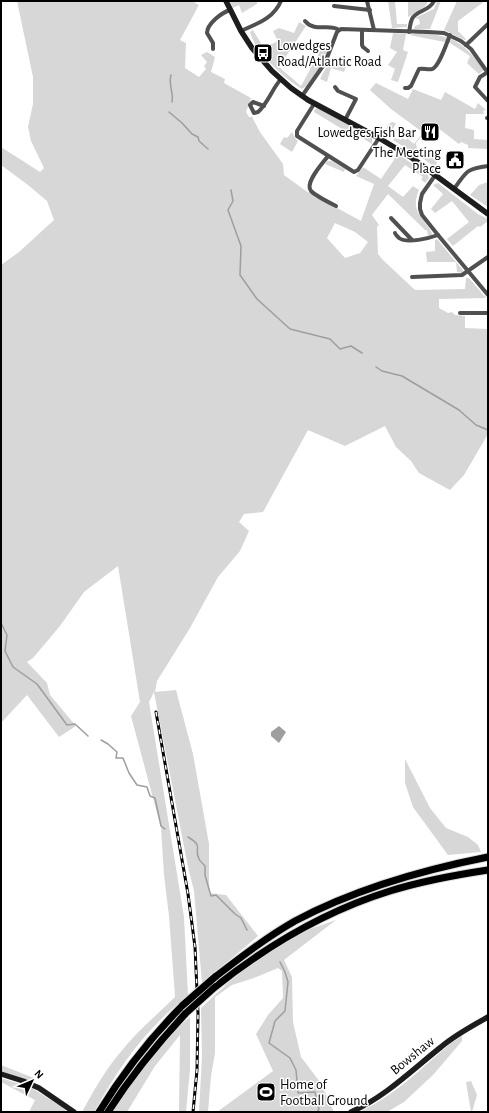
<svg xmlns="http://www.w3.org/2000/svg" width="489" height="1113" viewBox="0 0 489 1113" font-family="'Alegreya Sans',sans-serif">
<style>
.green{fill:#d7d7d7;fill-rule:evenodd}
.water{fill:#9e9e9e}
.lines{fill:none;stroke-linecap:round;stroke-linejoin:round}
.stream{stroke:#9e9e9e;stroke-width:1.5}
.highway-casing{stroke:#dbdbdb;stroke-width:9}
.street{stroke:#505050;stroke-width:4}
.secondary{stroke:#1d1d1d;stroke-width:5.5}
.highway{stroke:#000;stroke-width:7}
.rail-casing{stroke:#000;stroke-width:3}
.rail{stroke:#fff;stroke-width:1.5;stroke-dasharray:4.5;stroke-linecap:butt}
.highway-bridge-casing{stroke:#dbdbdb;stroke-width:9;stroke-linecap:butt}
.highway-bridge{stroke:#000;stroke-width:7}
.labels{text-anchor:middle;stroke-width:3;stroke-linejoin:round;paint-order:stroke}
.poi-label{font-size:14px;fill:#000;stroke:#fff;text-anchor:start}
.street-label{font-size:14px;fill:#000;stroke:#fff}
</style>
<rect width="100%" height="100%" fill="#fff"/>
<g class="green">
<path d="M17 1H192L199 5 180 40 186 43 185 68 199 77 206 69 204 66 207 62 201 55 207 52 215 57 211 72 225 79 224 83 251 98 246 112 249 117H252L260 132 283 164 284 175 306 191 361 221 374 184 356 176 363 167 381 179 398 154 428 175 429 178 425 183 421 179 423 177 405 165 388 186 403 197 413 186 419 190C410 211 422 216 432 233V235L428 236 427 230H425L388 194 372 215 379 225 377 227 378 254 383 260 415 290 465 289 466 278H469L486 298 439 299V308L448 313 452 312 455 315 465 316V328L488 329V434L464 475 450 490 419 473 411 461 396 447 385 426 345 446 308 430 263 512 244 514 239 522 249 531 240 551 218 577 190 628 157 681 155 692 176 690 193 754 209 844V893L226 895 258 936 202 983 194 891 188 867 154 692 149 702 184 917 188 995C146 1029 120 1065 94 1112H82C93 1092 104 1072 119 1054 135 1033 156 1016 175 997L169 916 164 875 161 828 131 716 140 702 118 566 84 592 60 626 33 658 27 662 47 683 50 695 76 726 59 737 27 695 1 723V265L19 252 54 220 47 201 28 185 1 165V147L40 172 44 168 31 141 28 127 33 104V77ZM335 223 355 232 368 242 360 253 345 258 327 238Z"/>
<polygon points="230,1 257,1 257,4 242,13 239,5 233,8"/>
<polygon points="388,1 395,1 397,24 407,24 407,27 392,28"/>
<path d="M408 1H428C426 9 416 11 409 17L408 16Z"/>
<polygon points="437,1 441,1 430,29 414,29 415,26 420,24 419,19 416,19 417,17 434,9"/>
<polygon points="457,1 485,1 458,21 458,31 466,39 465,40 444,30"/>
<path d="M299 22 306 26 279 67 301 86 323 46 331 43C329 55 313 84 302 89 285 79 255 52 250 32L253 30 264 48 278 41 273 31 279 28 294 33Z"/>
<polygon points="393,33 406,34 403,50 408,52 398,82 391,80 395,69 388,65 397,52 390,48"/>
<path d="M418 33C452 35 464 42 484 70L479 74 467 63 470 56 450 43 409 35Z"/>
<polygon points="331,58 347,64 344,72 331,68 327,82 320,79"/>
<polygon points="376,83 408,99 413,89 441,100 445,92 475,109 478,103 486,110 483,111 484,114 466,114 465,128 474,130 474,139 488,140 488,149 468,148 468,145 461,142 459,144 434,125 425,134 391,109 370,90"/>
<polygon points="318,108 372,137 372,144 349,130 347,132 314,112 315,109"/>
<polygon points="392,122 396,123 392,131 394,133 390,139 384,134 388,125"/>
<polygon points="292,132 295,138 298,141 292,152 280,144 284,137 287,138"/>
<polygon points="422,134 424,137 422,136 416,143 417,149 412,152 393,140 395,138 401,140 402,138 406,140 407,138 414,144"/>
<path d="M424 150C432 152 439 158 436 165L433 166 420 156V153Z"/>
<polygon points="327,161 332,161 345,169 344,172 325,164"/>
<polygon points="488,182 488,207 470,195 479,185"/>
<polygon points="438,183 478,214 488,219 488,221 480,227 478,226 453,246 447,239 469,222 452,201 435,213 431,209 443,194 433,185"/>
<polygon points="437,239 462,269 463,271 462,273 457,272 456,262 427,262 426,252 435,251 435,240"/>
<polygon points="405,759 430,808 446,828 468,837 478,845 481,852 448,855 413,807 405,783"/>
<polygon points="336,920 284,960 292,977 293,1022 301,1057 320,1082 334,1112 217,1112 273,1071 256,1034 268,1015 283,998 282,971 278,968 254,978 232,985 215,997 215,1053 211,1076 208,1112 199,1112 202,1056 201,1008 229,982 251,965 277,947 310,929"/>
<path d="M190 1017V1069L186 1112H179L180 1035 155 1066 127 1112H113C135 1078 158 1043 190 1017Z"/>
<path d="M462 1036V1041L433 1075 404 1102 387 1112H359C393 1097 423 1067 451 1043Z"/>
<polygon points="1,1065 34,1078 34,1082 1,1071"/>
<polygon points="1,1078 32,1088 62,1107 65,1109 65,1112 29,1112 35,1100 1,1082"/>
<polygon points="471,1081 477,1095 472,1112 471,1112 466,1082"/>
</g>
<polygon class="water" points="279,726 286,732 279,743 271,736 271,732"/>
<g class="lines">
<g class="stream">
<path d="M171 75C168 85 174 93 172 102"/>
<polyline points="169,112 182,123 192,134 198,137 199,141 208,149"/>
<polyline points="231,190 233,201 228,210 241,246 240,275 257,299 290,329 330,339 340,349 351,346 362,353"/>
<polyline points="376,367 382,371 402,376 459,410 476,425 488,430"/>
<polyline points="1,623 7,635 5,651 13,667 37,684 67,725 75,724 88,736"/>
<polyline points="101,740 108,744 117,752 116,758 123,758 129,773 137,785 147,787 150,796 155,798 161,826 165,829"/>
<path d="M188 837C205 847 193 848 199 859 200 861 203 864 205 866V875L211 896 216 895 235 914 241 918 247 930"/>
<polyline points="280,962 285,972 288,982 285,1011 275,1021 269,1043 290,1058 296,1070 298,1093 315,1092 319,1109 317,1112"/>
</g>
<g class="highway-casing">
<g id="highway">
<path d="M215 977C241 957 267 937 295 921 355 889 422 870 488 857"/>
<path d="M215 987C268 945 325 911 390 891 422 881 455 875 488 870"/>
<path d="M99 1112C123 1073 151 1037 183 1005"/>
<path d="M108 1112C131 1076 157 1044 186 1013"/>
</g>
</g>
<g class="street">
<polyline points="367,1 374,30"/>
<polyline points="334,6 370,10"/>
<path d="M305 21C315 33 329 23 339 30"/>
<polyline points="362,30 362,45 363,47 368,51"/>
<path d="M241 31C258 23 273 19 281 1"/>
<path d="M409 32C410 28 410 23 412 19 416 10 429 12 434 1"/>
<polyline points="466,45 488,24"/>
<path d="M213 49V43L207 33C207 24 221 13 230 10"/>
<polyline points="488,72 480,77 475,87 488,101"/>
<polyline points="335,87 338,91 356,99 345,120"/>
<path d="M405 88H408L411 86 419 69C423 68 428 70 432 69 439 67 447 42 450 35"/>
<polyline points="302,96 325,63 337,32 341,29 428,32 444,33 461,41 471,49 488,73"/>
<polyline points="314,104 297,131 297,136 354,172 358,170 379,138"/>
<path d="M264 106 253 102 250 105 254 113 258 112C268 103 272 89 281 79"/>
<polyline points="487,118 488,118"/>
<path d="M328 156C323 163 304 183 311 191 316 196 330 203 336 206"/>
<polyline points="436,174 422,194 420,203 420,209 422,215 438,235 488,295"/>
<path d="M454 189C467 171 466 169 488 166"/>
<polyline points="391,218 412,240"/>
<path d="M395 233C395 234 399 238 399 238 407 244 430 238 438 235"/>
<polyline points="412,277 462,275 488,257"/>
<polyline points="460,313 488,313"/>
</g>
<g class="secondary">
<polyline points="226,1 241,31 252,48 272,71 291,88 308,100 379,138 412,158 488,214"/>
<polyline points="1,1074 23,1081 39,1088 74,1112"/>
<path d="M351 1112C385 1097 412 1070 441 1047 455 1035 472 1026 488 1017"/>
</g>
<use href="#highway" class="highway"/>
<g class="rail-casing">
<polyline id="rail" points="156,712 188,894 195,947 198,1013 197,1070 193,1112"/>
</g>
<use href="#rail" class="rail"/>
<g class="highway-bridge-casing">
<g id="highway-bridge">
<polyline points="183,1005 215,977"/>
<polyline points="186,1013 215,987"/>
</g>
</g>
<use href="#highway-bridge" class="highway-bridge"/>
</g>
<defs>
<g id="bus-square" transform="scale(1)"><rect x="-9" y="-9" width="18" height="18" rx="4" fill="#000" stroke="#fff"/><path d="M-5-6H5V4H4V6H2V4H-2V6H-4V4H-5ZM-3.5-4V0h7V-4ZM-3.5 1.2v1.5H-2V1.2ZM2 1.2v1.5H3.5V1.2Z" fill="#fff"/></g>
<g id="restaurant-square" transform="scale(1)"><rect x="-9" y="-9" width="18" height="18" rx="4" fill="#000" stroke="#fff"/><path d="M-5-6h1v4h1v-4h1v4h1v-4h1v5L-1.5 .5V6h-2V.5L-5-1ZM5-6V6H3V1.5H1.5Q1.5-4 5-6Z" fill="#fff"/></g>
<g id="civic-square" transform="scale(1)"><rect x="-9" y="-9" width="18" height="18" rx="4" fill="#000" stroke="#fff"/><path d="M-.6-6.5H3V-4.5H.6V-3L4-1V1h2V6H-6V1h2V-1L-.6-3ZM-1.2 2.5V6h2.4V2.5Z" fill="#fff"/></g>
<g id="stadium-square" transform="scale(1)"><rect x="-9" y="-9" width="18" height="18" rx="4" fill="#000" stroke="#fff"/><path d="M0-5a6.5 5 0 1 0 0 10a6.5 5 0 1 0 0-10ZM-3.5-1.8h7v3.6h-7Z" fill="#fff"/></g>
</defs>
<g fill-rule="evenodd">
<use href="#bus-square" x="263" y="53"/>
<use href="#restaurant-square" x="430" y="132"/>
<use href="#civic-square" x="455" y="160"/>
<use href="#stadium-square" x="266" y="1092"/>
</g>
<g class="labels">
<g class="poi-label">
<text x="277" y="50">Lowedges<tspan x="277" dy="16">Road/Atlantic Road</tspan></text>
<text x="416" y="137" text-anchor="end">Lowedges Fish Bar</text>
<text x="441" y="157" text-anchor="end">The Meeting<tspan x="441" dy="16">Place</tspan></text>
<text x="280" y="1089">Home of<tspan x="280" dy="16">Football Ground</tspan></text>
</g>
<g class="street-label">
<text transform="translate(412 1055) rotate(-39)" y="5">Bowshaw</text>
</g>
</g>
<rect width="489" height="1113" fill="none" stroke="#000000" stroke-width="4"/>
<g transform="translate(32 1081) rotate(46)" stroke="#ffffff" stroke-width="3" paint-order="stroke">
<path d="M0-3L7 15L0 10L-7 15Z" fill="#000000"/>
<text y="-6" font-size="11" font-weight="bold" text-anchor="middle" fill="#000000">N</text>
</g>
</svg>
